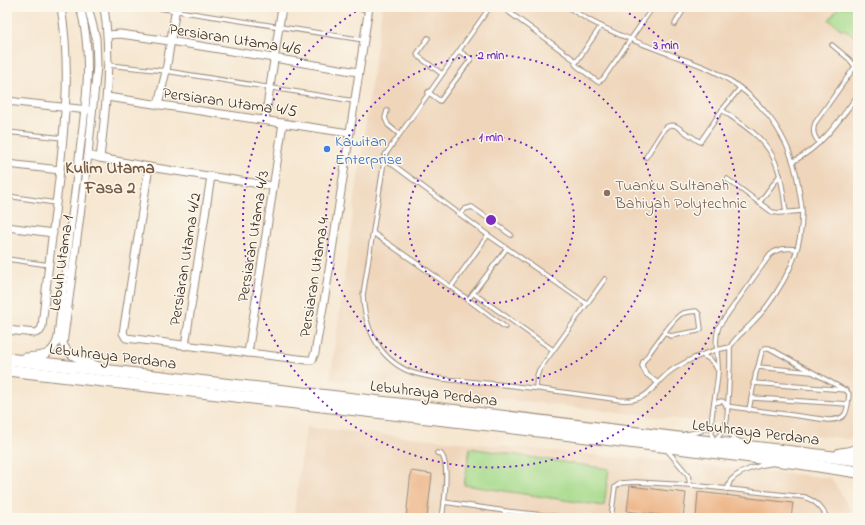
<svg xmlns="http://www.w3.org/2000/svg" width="865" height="525" viewBox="0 0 865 525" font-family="'Indie Flower',sans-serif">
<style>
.built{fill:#efd6bb}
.green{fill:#a4d989;stroke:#708254}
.building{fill:#edb588}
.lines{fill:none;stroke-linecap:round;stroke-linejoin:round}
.lane-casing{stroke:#988878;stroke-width:5.5}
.street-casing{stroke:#988878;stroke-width:9}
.primary-casing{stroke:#988878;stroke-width:13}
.lane{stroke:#fff;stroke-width:3.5}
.street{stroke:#fff;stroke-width:7}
.primary{stroke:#fff;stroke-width:11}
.ring{fill:none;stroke:#7b2cbf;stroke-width:2;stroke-dasharray:2 4}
.shop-dot{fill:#3f7fe0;stroke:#fbf7ec;stroke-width:1.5}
.education-dot{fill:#8d6e63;stroke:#fbf7ec;stroke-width:1.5}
.labels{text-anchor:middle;stroke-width:3;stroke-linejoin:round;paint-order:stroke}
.street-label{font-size:16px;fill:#3b2a1e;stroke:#fbf7ec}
.shop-label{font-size:16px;fill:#366cbe;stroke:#fbf7ec;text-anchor:start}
.education-label{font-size:16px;fill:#785e54;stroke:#fbf7ec;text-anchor:start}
.neighbourhood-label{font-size:17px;font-weight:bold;fill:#795b43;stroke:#fbf7ec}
.centre{fill:#7b2cbf;stroke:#fbf7ec;stroke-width:2}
.ring-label{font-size:12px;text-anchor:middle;font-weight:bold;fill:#7b2cbf;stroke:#fbf7ec;stroke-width:3;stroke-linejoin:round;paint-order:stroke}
</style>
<rect width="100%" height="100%" fill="#fbf7ec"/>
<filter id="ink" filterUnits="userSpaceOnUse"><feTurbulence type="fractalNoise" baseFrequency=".025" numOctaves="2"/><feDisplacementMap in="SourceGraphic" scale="8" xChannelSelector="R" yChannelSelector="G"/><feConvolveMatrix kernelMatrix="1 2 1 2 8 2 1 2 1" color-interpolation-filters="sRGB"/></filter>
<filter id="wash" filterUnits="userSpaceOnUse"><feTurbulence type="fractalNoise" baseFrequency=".012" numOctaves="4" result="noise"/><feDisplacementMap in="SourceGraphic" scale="16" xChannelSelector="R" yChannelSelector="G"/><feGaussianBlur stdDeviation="0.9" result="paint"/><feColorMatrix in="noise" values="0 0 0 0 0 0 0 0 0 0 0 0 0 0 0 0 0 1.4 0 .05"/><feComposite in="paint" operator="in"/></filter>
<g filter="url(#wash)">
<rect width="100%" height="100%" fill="#f6e7d1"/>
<g class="built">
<polygon points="382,7 858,7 858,432 849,439 330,379"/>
<polygon points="306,427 831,478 851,510 852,518 293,518"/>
</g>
<g class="green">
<polygon points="839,7 858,7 858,39 844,29 842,30 829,20"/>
<polygon points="470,448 609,469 604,506 464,485"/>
</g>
<g id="blocks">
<g class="building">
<polygon points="411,471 432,474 427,518 406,518"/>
<polygon points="630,486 686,493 683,518 627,511"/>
<polygon points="698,492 793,503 791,518 696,518"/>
</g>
</g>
</g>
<g filter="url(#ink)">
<use href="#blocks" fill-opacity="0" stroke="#988878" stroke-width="1"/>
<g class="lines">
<g class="lane-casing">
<g id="lane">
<polyline points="152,7 364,40"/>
<path d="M490 7 385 155 363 295C364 325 377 356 406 370 427 380 472 381 496 384 537 388 578 394 620 400 652 403 652 382 675 368 692 358 711 350 730 347 736 336 746 330 754 321 769 306 782 285 791 266 798 250 802 230 802 213 802 203 799 192 798 183 790 136 761 97 719 74 703 65 686 60 669 54 634 41 598 28 568 7"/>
<polyline points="502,7 576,61"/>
<polyline points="675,24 685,7"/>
<polyline points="601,26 575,64 577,66 598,82 603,79 653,7"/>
<polyline points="428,38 417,54 418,56 442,74"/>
<polyline points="832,45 849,59 858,70"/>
<polyline points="108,65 166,71 354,101"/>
<polyline points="428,92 440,101 471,59 459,51"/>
<path d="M722 110C737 121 759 134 769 150 781 168 783 191 786 213"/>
<polyline points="387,111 385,118 388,125 399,134"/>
<polyline points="7,132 63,138"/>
<path d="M819 143C814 136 812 132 815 123L856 65"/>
<path d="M646 157 664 129C668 125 671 124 676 126L700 142 722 110 740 88"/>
<polyline points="384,158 488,235 587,304"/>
<path d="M794 161C822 146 839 121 858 95"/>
<polyline points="727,179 772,212 779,213 802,211"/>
<polyline points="7,196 56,203"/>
<polyline points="759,203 780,175"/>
<polyline points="460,214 465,209 472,207 511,235"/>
<polyline points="373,233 451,287 505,327"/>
<polyline points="7,259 49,265"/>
<polyline points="451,287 488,235"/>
<polyline points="473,293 553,350"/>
<polyline points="468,300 507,248"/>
<path d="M702 355C710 359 714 362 717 369"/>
<polyline points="758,367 762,351 765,348 769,348 843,389"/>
<path d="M658 383 646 374 642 366 643 362C649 354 673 318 681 314 685 312 692 312 696 311L699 314 701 329 698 331 670 336 665 332"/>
<polyline points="536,388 537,376 539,370 605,279"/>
<polyline points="752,398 848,404"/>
<polyline points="714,403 722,401 725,403 726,405"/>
<path d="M726 406 828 420C848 420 847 412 849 394L846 390 753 383"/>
<polyline points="749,410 756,372 758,367 811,372"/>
<polyline points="725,429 735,439 739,441"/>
<path d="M685 434C695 433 704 432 711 423"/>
<path d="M713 440C708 418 717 395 718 372 719 357 713 341 719 326L770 255C778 248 786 248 796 249"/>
<polyline points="715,440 725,429 727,419 730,365 730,347"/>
<polyline points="667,450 688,475 690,485"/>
<path d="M437 453 441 454C450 463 444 505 442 518"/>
<path d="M727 489C729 486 729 482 731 480 740 471 758 465 770 464"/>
<polyline points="444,502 505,511 572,518"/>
<polyline points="504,518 505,511"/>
<path d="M611 518 615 487 621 483 635 482 690 485 805 497C816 502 822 507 827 518"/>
</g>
</g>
<g class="street-casing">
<g id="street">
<path d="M88 7 96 38 97 66 88 155 63 344C70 359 84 361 99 366"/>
<polyline points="360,7 368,8"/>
<polyline points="108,35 120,34 170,41 358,72"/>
<polyline points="107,97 349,133"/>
<polyline points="7,101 88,110"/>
<polyline points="158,105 166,71 176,7"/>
<polyline points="265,120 282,7"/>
<path d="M88 155 100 158C106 107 112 57 104 7"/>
<polyline points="100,158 149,167 273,186"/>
<polyline points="7,164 60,170"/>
<polyline points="149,167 123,333 126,338 307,360 312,360 315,353 326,290 369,7"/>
<polyline points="7,227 53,233"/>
<path d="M7 330 35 333 40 331 42 327C47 278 53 229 59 179 65 119 71 68 61 7"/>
<polyline points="185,346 211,176"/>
<polyline points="248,353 283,123"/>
<path d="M25 357C42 356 54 356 58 337 64 280 71 224 78 167 84 114 95 59 80 7"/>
</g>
</g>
<g class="primary-casing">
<g id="primary">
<polyline points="7,359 467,412 858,460"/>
<polyline points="7,370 498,426 799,463 858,472"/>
<polyline points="840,454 848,453 858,450"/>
</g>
</g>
<use href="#lane" class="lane"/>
<use href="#street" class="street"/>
<use href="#primary" class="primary"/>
</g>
</g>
<g class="ring">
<circle cx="491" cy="220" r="83"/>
<circle cx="491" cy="220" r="165"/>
<path d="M619 7A248 248 0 1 1 363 7"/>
</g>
<circle class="shop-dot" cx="327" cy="149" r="4"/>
<circle class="education-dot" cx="607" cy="193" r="4"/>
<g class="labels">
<g class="street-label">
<text transform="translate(235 38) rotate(9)" y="6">Persiaran Utama 4/6</text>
<text transform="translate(230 101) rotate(8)" y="6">Persiaran Utama 4/5</text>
<text transform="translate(252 236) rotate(-81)" y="6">Persiaran Utama 4/3</text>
<text transform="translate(184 259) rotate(-81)" y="6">Persiaran Utama 4/2</text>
<text transform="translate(60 263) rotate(-82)" y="6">Lebuh Utama 1</text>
<text transform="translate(313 277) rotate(-81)" y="6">Persiaran Utama 4</text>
<text transform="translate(113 355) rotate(7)" y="6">Lebuhraya Perdana</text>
<text transform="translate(434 392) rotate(7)" y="6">Lebuhraya Perdana</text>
<text transform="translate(756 431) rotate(7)" y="6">Lebuhraya Perdana</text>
</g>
<g class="shop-label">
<text x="335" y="146">Kawitan<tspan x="335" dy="18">Enterprise</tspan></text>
</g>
<g class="education-label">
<text x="615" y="190">Tuanku Sultanah<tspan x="615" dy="18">Bahiyah Polytechnic</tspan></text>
</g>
<g class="neighbourhood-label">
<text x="110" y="173">Kulim Utama<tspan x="110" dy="20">Fasa 2</tspan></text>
</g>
</g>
<circle cx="491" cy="220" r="6" class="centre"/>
<g class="ring-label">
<text x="666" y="49">3 min</text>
<text x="491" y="59">2 min</text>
<text x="491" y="141">1 min</text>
</g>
<rect width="865" height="525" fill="none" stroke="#fbf7ec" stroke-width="24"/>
</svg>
